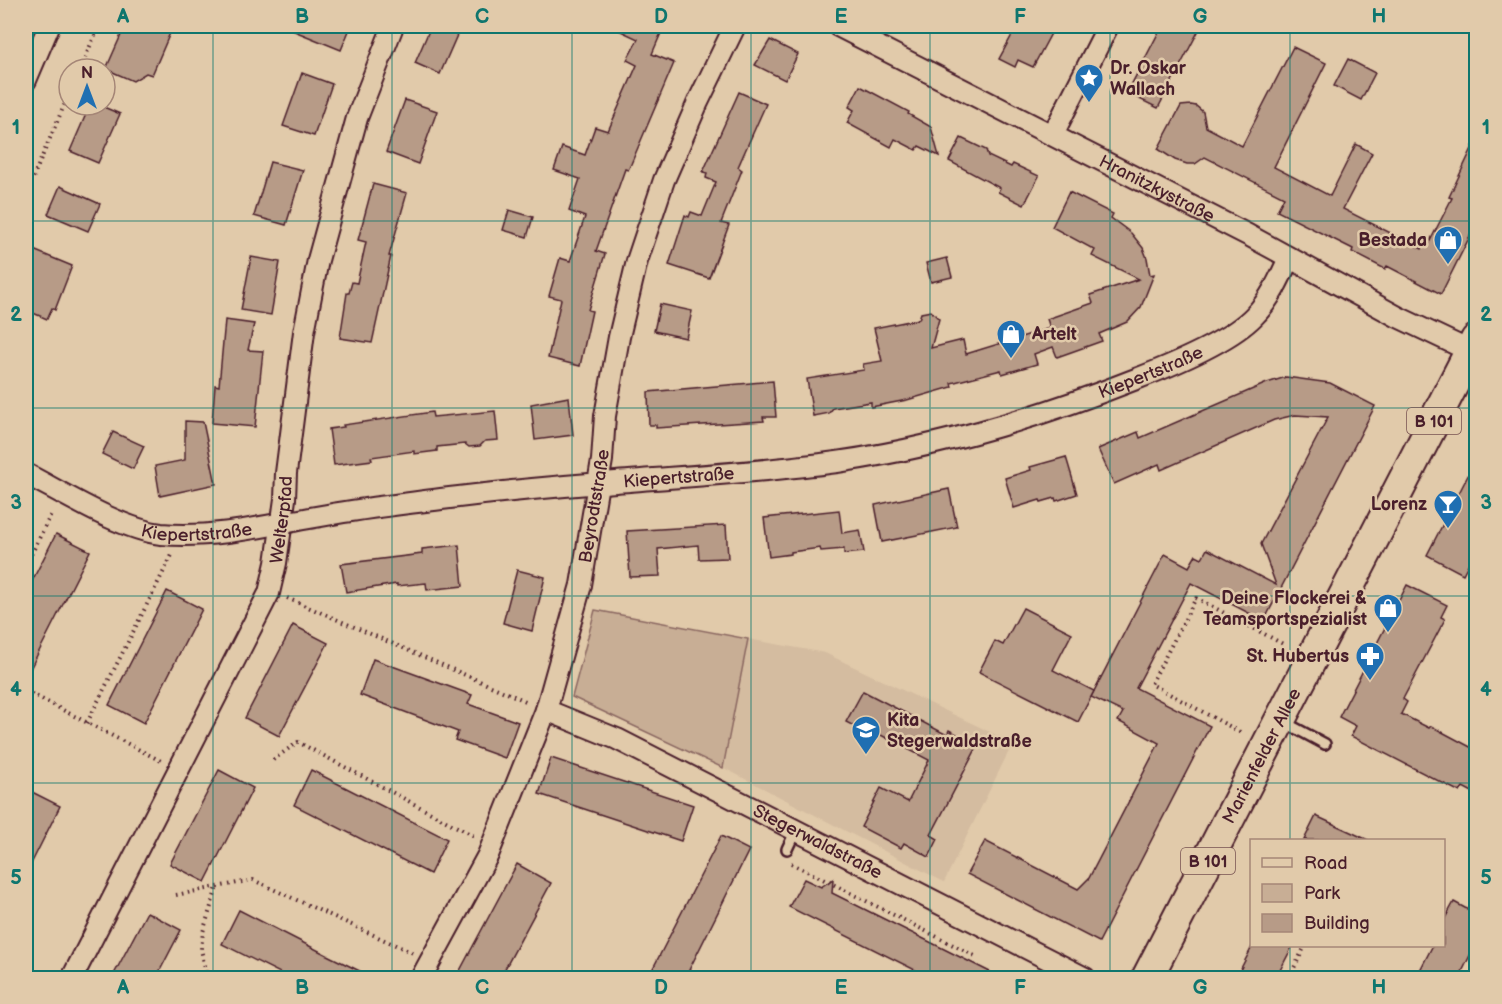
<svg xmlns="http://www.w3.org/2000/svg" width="1502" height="1004" viewBox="0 0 1502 1004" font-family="'Balsamiq Sans',sans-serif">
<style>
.built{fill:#d4bca0}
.green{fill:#c8ae95;stroke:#896660;stroke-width:1.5}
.building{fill:#b79b87;stroke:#4a1f2b;stroke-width:1.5}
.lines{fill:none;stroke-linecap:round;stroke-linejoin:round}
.lane-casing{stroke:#4a1f2b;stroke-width:14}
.street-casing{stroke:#4a1f2b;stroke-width:24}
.primary-casing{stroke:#4a1f2b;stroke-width:34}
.path{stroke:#4a1f2b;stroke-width:4;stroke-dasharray:1.5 4.5;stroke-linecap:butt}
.lane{stroke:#e1caaa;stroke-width:9}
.street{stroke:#e1caaa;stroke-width:20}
.primary{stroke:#e1caaa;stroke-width:30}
.grid{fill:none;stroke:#0f766e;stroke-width:1.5;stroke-opacity:0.55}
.labels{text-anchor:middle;stroke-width:5;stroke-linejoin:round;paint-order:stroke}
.shield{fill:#e1caaa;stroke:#775251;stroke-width:1.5}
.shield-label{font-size:16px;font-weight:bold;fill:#4a1f2b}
.poi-label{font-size:18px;font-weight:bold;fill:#4a1f2b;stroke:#e1caaa;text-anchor:end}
.street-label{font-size:18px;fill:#4a1f2b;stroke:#e1caaa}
.neatline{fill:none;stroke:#0f766e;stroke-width:2}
.grid-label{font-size:20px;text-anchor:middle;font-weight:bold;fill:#0f766e}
</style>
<rect width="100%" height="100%" fill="#e1caaa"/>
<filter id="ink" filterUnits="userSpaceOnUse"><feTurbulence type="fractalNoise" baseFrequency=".0167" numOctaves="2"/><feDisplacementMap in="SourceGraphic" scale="12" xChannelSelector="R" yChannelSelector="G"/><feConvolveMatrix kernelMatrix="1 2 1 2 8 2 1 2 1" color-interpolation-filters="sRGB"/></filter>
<g filter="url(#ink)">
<polygon class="built" points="748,639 825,653 1013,743 944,882 724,768"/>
<polygon class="green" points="595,610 748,639 723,768 572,697"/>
<g class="building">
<polygon points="125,26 139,26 152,31 154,26 173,26 152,75 146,73 133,81 106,69"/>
<polygon points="282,26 351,26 341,50"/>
<polygon points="431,26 461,26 440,74 415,63"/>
<polygon points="610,26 664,26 652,54 674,63 631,164 628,170 625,169 596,251 605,254 588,310 592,311 580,366 548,358 561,299 549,296 560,258 570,261 585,217 569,211 580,179 554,170 562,147 585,155 595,127 608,131 637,65 627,60 638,39"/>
<polygon points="1017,26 1055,26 1033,67 1018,60 1015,67 999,59"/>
<polygon points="1162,26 1201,26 1158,108 1127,93"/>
<polygon points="770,40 798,54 785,80 755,65"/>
<polygon points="1293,47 1326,63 1274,167 1330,196 1356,144 1372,153 1343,209 1422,249 1425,243 1428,245 1452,198 1449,197 1476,140 1476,224 1441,294 1387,266 1385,269 1352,252 1353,249 1277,211 1284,197 1205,157 1195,164 1187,164 1175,160 1158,149 1181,106 1191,105 1196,106 1203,112 1206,127 1242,146"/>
<polygon points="1348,59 1375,73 1361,100 1334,86"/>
<polygon points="302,73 332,84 314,136 283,126"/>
<polygon points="860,86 909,112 908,114 931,127 939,156 919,146 916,150 895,139 891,147 847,123 854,110 849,107"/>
<polygon points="739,92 766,104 738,167 742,170 721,223 729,225 709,278 669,265 685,215 689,217 691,212 702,216 716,182 706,178 707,173 703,172"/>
<polygon points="405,100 437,111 418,164 386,152"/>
<polygon points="90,105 99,105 120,114 98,163 70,151"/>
<polygon points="961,138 986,150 988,156 1011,167 1013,164 1039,176 1024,205 998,192 1000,188 949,161"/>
<polygon points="270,162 303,170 286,225 254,216"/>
<polygon points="373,184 407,193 389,256 391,256 372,343 340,338 347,293 349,293 352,282 357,283 366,242 358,240"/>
<polygon points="60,186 100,204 88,231 48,214"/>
<polygon points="1069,192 1113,214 1111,218 1131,233 1143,248 1147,258 1150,275 1154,274 1141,307 1127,322 1099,334 1102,341 1057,357 1053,347 1034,354 1037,364 1002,374 1001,370 951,383 952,387 907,400 871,407 871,402 833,408 829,413 813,416 807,379 864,370 863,364 882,361 874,328 919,319 921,313 931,311 939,319 931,348 963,340 966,354 1050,328 1047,319 1093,303 1090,295 1139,279 1092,256 1095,250 1052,227"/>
<polygon points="509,210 533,217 527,237 503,230"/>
<polygon points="31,249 72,266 55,310 52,308 47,319 26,310 26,262"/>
<polygon points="251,257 280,262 271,315 241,310"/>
<polygon points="947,258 952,277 931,282 926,263"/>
<polygon points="660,304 692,311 686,338 654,331"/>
<polygon points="225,320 254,324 248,350 263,351 255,427 212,423 215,385 219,386"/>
<polygon points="1286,377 1330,383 1375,406 1264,621 1191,583 1136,688 1210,726 1099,942 967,874 985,841 1078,889 1089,878 1159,743 1118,721 1123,712 1091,697 1165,554 1189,567 1196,555 1202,558 1207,549 1276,585 1261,544 1328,417 1295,415 1274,420 1161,470 1159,464 1114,484 1098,449 1138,432 1140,438 1267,383"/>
<polygon points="773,381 776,417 763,417 764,421 656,428 656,425 649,425 648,392"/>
<polygon points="569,397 573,435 535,440 531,404"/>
<polygon points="495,411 498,440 485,441 480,446 469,447 465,444 437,447 437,451 414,454 414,451 371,457 372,460 334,465 329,429 344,427 343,425 432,412 433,417"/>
<polygon points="185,421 203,422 216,484 160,496 155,466 185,460"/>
<polygon points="113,432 144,446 133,469 102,454"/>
<polygon points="1066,457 1077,494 1056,501 1055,498 1041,502 1040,500 1014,508 1005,478 1031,470 1030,467"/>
<polygon points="1476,460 1476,549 1463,574 1427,555"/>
<polygon points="949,489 957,527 882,542 875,505"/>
<polygon points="839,510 842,533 860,530 864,552 844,554 844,549 821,551 820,548 791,552 791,554 769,557 764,518"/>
<polygon points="726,525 728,558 699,559 698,545 658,549 660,576 630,577 627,531"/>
<polygon points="56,534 90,551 26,677 26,593"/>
<polygon points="459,545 463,586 427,590 426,583 397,586 397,584 346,592 341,564 422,554 422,549"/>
<polygon points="517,570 545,577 532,631 503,623"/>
<polygon points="1407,585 1447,605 1441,617 1445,619 1403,699 1407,702 1401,714 1429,728 1431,726 1476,750 1476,794 1463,787 1460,792 1351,736 1356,726 1339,717"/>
<polygon points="167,591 202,609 144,723 109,705"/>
<polygon points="1023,608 1072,633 1053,670 1094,691 1078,722 979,672 995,641 1003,645"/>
<polygon points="293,625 328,643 279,736 245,718"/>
<polygon points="373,659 472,695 468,704 518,722 505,758 455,740 458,732 360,695"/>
<polygon points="863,691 947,735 949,730 978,745 931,835 938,839 929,857 904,843 901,848 861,827 881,788 908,802 929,760 879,734 877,738 846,722"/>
<polygon points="551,758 693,805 681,841 539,794"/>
<polygon points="219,770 253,788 205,882 170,864"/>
<polygon points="311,770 447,839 430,874 294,805"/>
<polygon points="32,792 60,806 26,874 26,805"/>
<polygon points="1316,816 1368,840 1304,840"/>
<polygon points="721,836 749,850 685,978 648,978"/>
<polygon points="517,864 551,883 500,978 456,978"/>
<polygon points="804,879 821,887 833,879 832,893 1002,978 931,978 789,907"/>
<polygon points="1454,902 1476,914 1476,943 1459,978 1416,978 1433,945 1443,945 1443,922"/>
<polygon points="239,910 327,955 374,978 290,978 222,944"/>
<polygon points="147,912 181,930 156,978 112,978"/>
<polygon points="1253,945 1293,945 1276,978 1236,978"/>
</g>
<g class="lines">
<g class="lane-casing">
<g id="lane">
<polyline points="1282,721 1325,744"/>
<polyline points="787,849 796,830"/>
</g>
</g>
<g class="street-casing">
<g id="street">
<path id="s1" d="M838 26 1248 235 1398 317 1476 354"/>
<polyline points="26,80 49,26"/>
<polyline points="1053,134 1108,26"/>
<path id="s2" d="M26 474C63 493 120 529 161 534 218 539 272 524 327 515 365 508 403 504 441 499 499 492 557 486 616 482 690 476 764 472 837 462 940 447 1040 417 1136 379 1170 366 1229 342 1254 316 1270 300 1280 278 1289 258"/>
<path id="s3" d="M546 710 617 739 1085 978"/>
<path id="s4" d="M72 978 269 593 276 563 285 499 286 473 304 332 318 260 357 118 393 26"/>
<path id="s5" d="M421 978 488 855 546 710 581 585 602 460 605 416 619 337 637 261 664 180 698 102 735 26"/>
</g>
</g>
<g class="primary-casing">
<g id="primary">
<path id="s6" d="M1147 978 1476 340"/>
</g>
</g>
<g class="path">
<polyline points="80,69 99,26"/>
<polyline points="26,194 69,94"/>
<polyline points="26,565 52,512"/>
<polyline points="287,598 528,702"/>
<polyline points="26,691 161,761"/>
<polyline points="87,723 172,555"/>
<polyline points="1240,732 1151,684 1196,598 1285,645"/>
<polyline points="273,760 298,742 474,836"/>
<polyline points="791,863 977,957"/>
<polyline points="176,895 253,880 413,953"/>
<polyline points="207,978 201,949 203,932 217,887"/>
<polyline points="1289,978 1305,946"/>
<polyline points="1472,978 1476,969"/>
</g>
<use href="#lane" class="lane"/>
<use href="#street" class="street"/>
<use href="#primary" class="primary"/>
</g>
</g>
<path class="grid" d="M213 26V978M392 26V978M572 26V978M751 26V978M930 26V978M1110 26V978M1290 26V840M26 221H1476M26 408H1476M26 596H1476M26 783H1476M1290 946V978"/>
<defs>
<g id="sight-pin" transform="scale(1.5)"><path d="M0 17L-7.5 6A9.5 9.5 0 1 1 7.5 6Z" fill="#1f6fb2" stroke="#e1caaa"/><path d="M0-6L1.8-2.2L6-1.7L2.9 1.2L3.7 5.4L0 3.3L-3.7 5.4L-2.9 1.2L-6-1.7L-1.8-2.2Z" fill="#fff"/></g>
<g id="shop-pin" transform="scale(1.5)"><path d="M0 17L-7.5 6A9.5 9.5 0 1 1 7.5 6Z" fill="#1f6fb2" stroke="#e1caaa"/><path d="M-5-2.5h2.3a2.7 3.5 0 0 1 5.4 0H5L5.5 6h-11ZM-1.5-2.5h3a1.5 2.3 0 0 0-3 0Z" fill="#fff"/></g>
<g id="bar-pin" transform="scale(1.5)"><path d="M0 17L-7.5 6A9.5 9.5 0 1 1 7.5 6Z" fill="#1f6fb2" stroke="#e1caaa"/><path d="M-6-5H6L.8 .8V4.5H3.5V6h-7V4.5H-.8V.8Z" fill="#fff"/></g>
<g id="pharmacy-pin" transform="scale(1.5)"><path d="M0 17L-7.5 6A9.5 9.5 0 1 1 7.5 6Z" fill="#1f6fb2" stroke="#e1caaa"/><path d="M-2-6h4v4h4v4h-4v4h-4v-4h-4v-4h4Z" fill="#fff"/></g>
<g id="school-pin" transform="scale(1.5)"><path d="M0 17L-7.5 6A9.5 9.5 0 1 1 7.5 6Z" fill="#1f6fb2" stroke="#e1caaa"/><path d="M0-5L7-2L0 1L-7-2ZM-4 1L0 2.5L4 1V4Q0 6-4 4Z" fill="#fff"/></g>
</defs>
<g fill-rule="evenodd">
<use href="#sight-pin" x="1089" y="78"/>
<use href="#shop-pin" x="1448" y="240"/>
<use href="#shop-pin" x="1011" y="334"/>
<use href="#bar-pin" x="1448" y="504"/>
<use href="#shop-pin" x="1388" y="608"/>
<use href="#pharmacy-pin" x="1370" y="656"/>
<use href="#school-pin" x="866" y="730"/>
</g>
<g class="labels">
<g class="shield">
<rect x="1407" y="408" width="54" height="26" rx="4.5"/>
<rect x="1181" y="848" width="54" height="26" rx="4.5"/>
</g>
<g class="shield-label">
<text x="1434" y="427">B 101</text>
<text x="1208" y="867">B 101</text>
</g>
<g class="poi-label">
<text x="1110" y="74" text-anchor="start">Dr. Oskar<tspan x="1110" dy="21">Wallach</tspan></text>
<text x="1427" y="246">Bestada</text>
<text x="1032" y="340" text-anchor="start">Artelt</text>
<text x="1427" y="510">Lorenz</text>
<text x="1367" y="604">Deine Flockerei &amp;<tspan x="1367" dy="21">Teamsportspezialist</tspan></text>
<text x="1349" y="662">St. Hubertus</text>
<text x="887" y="726" text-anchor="start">Kita<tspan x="887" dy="21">Stegerwaldstraße</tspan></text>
</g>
<g class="street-label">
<text dy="6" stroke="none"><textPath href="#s1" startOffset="358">Hranitzkystraße</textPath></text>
<text dy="6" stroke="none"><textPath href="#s2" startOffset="1156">Kiepertstraße</textPath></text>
<text dy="6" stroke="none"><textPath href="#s2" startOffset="670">Kiepertstraße</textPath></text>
<text dy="6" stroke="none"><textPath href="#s5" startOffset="506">Beyrodtstraße</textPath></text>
<text dy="6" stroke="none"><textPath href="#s4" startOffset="507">Welterpfad</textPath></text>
<text dy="6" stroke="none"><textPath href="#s2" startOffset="184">Kiepertstraße</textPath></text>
<text dy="6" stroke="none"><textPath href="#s6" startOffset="250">Marienfelder Allee</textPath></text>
<text dy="6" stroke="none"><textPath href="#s3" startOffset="302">Stegerwaldstraße</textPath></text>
</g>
</g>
<rect width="1502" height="1004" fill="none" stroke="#e1caaa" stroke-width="66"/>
<rect x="1250" y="839" width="195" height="108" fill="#e1caaa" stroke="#a58677" stroke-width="1.5"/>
<rect x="1262" y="858" width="30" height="9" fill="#e1caaa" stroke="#a58677" stroke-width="1.5"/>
<text x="1304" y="869" font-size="18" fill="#4a1f2b">Road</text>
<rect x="1262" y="884" width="30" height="18" fill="#c8ae95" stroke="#a58677" stroke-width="1.5"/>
<text x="1304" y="899" font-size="18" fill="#4a1f2b">Park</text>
<rect x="1262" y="914" width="30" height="18" fill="#b79b87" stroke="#a58677" stroke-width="1.5"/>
<text x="1304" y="929" font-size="18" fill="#4a1f2b">Building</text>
<g transform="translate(87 87)"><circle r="28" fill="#e1caaa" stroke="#a58677" stroke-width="1.5"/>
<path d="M0-4.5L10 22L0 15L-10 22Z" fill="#1f6fb2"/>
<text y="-9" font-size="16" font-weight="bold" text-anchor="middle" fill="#4a1f2b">N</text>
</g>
<rect x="33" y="33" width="1436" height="938" class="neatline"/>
<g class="grid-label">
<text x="123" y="23">A</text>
<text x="302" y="23">B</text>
<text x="482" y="23">C</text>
<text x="661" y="23">D</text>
<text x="841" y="23">E</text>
<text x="1020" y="23">F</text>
<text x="1200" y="23">G</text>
<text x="1379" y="23">H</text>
<text x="16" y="134">1</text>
<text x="1486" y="134">1</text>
<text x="16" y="321">2</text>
<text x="1486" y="321">2</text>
<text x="16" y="509">3</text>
<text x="1486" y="509">3</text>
<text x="16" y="696">4</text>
<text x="1486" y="696">4</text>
<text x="16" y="884">5</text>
<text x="1486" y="884">5</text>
<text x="123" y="994">A</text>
<text x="302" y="994">B</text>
<text x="482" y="994">C</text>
<text x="661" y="994">D</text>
<text x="841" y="994">E</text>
<text x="1020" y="994">F</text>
<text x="1200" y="994">G</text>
<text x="1379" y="994">H</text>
</g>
</svg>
